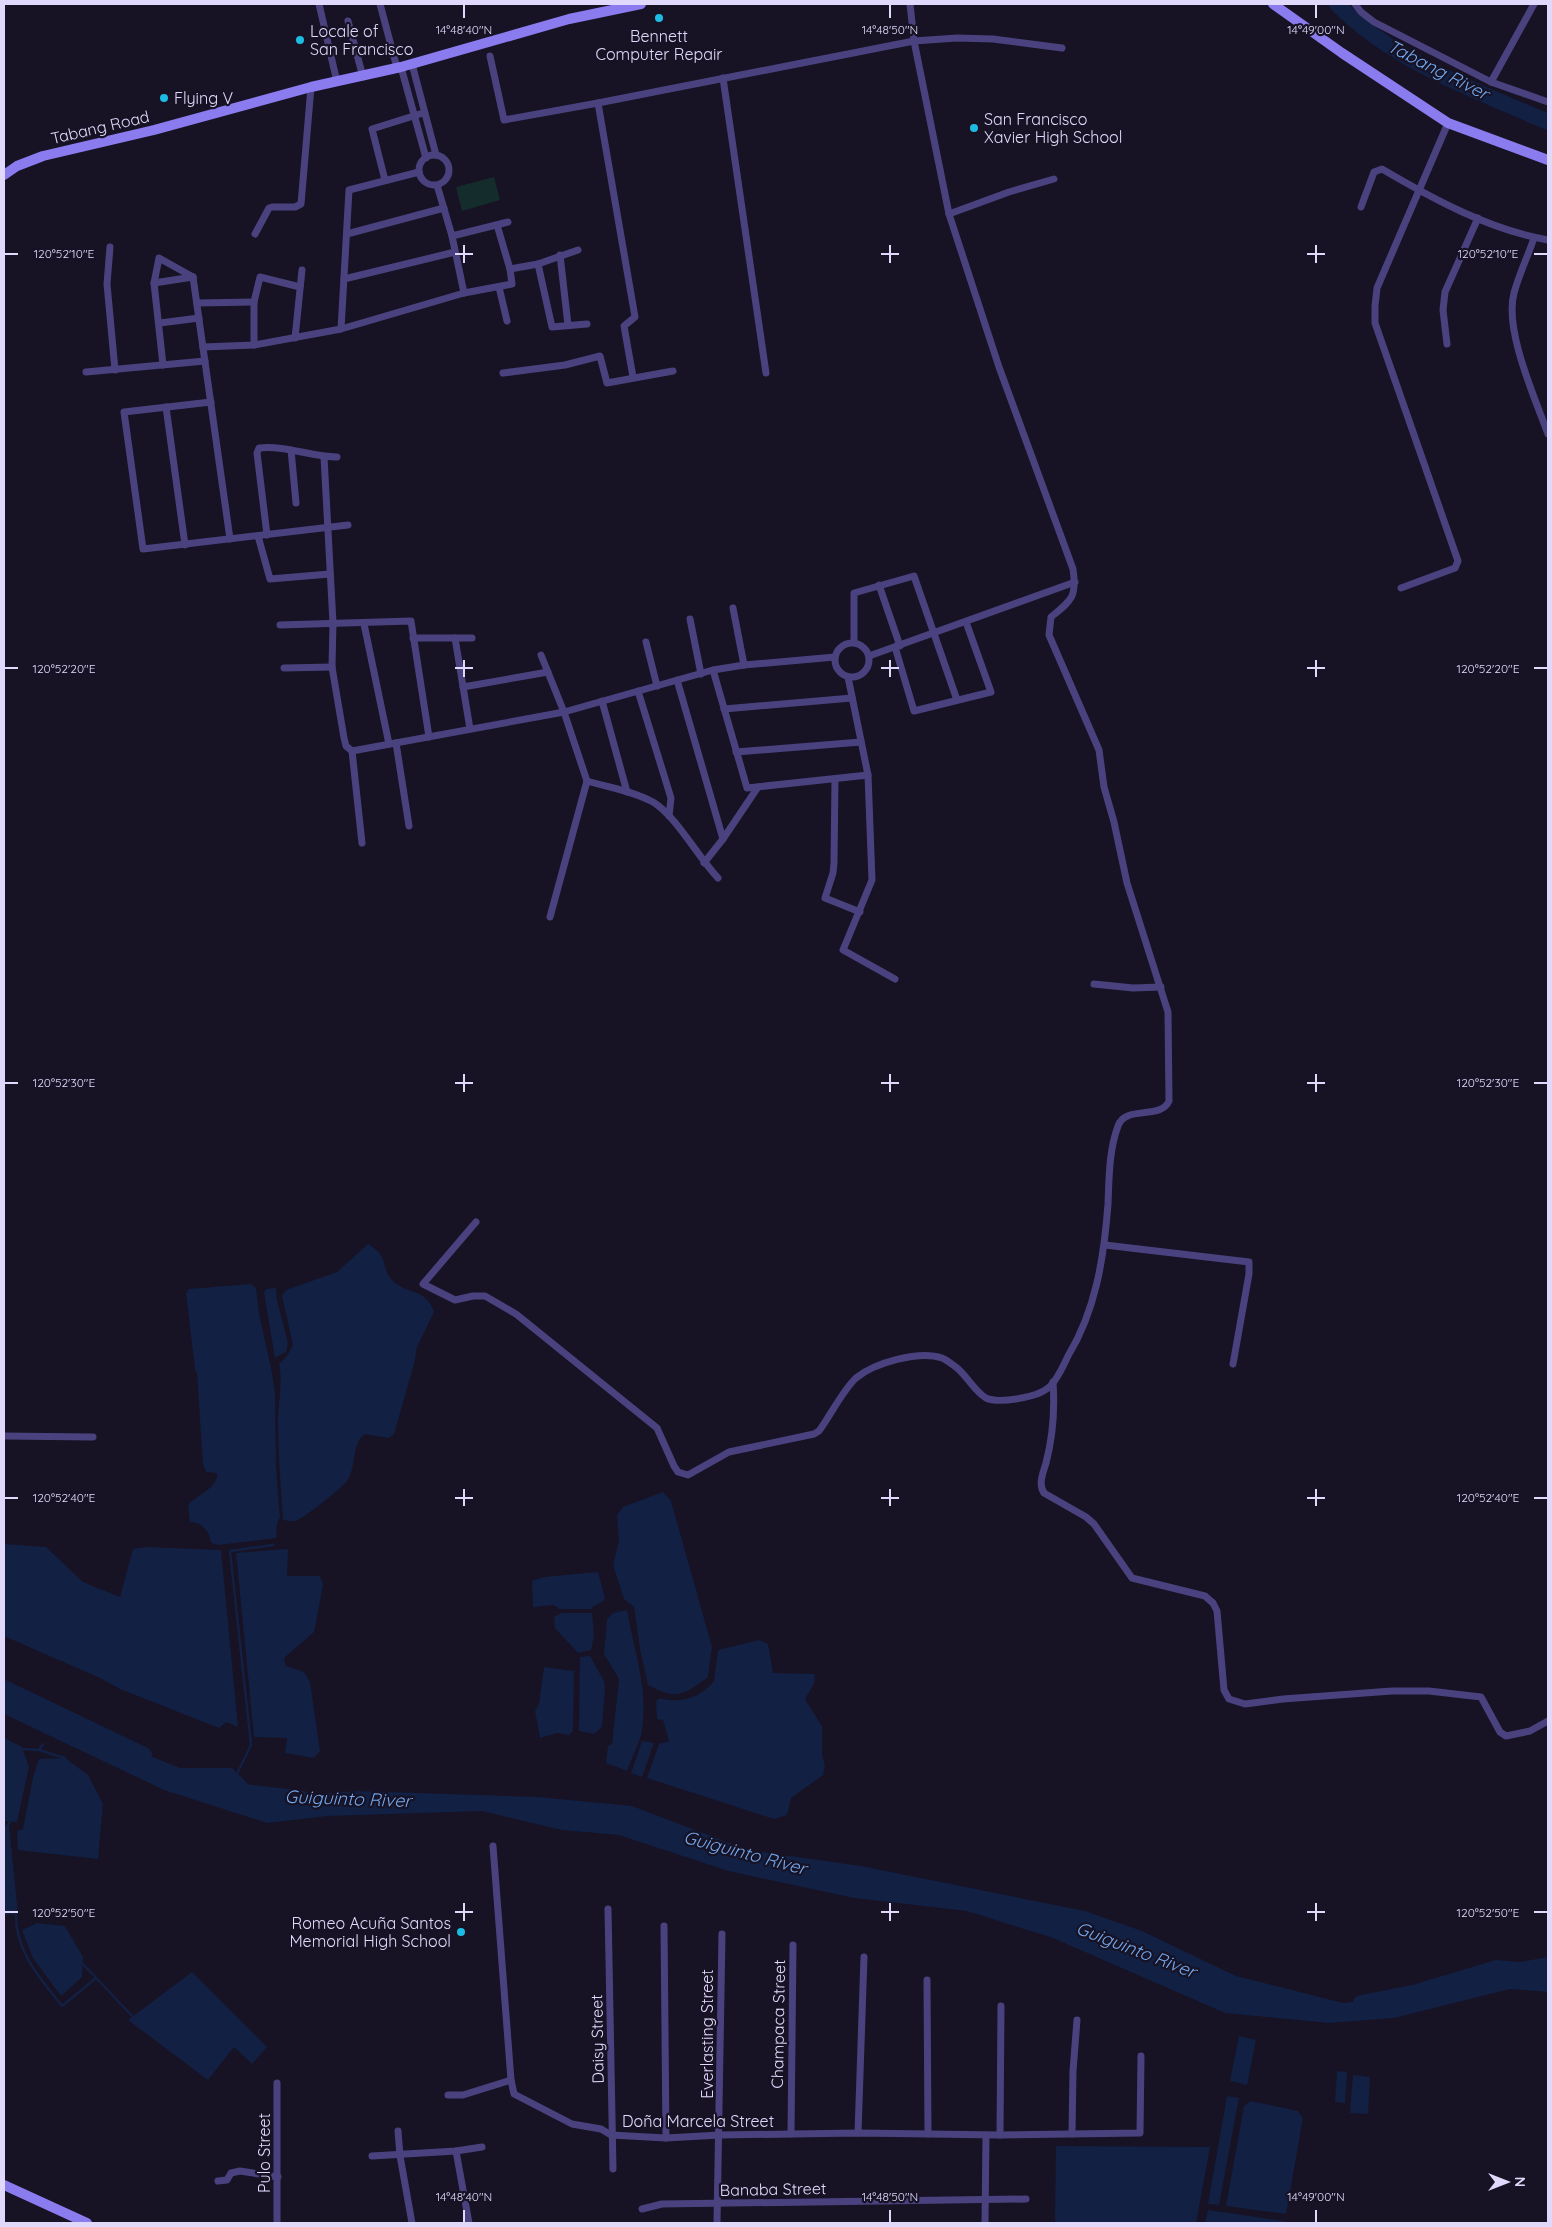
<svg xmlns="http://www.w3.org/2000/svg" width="1552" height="2227" viewBox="0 0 1552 2227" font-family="Quicksand,sans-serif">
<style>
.green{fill:#152c2d}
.water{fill:#122043}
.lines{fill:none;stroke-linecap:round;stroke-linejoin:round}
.stream{stroke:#122043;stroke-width:2.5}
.river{stroke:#122043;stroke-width:16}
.minor{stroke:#4a427e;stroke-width:7}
.secondary{stroke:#8a7bef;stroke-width:10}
.ticks{fill:none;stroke:#e0d9fb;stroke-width:2}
.poi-dot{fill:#1cbce4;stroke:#171224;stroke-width:2}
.labels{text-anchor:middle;stroke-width:4.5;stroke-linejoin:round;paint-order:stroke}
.poi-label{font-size:16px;fill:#e0d9fb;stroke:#171224;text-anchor:start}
.street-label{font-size:16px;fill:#e0d9fb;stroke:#171224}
.water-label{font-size:18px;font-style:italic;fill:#73a9ef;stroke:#171224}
.ticks-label{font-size:12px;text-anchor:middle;fill:#e0d9fb;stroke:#171224;stroke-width:4.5;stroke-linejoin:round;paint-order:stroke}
</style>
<rect width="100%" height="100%" fill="#171224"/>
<polygon class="green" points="494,177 500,200 462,211 456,187"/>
<g class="water">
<path d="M368 1244C391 1257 380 1269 393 1281 408 1295 426 1288 434 1312L417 1347 414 1364 394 1434 389 1438 365 1434C351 1444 357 1467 347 1481 343 1487 302 1520 295 1521 292 1522 286 1520 283 1520 281 1487 278 1455 278 1422 278 1404 283 1380 279 1364L287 1356 293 1345 282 1296 286 1290 337 1272Z"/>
<path d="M251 1284 256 1288 259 1313 272 1373 275 1393 276 1468 280 1517 277 1524 276 1538 218 1545 211 1543C210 1532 202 1522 190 1522L188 1505C197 1495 219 1487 217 1473L206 1472 203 1464 197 1373 195 1369 186 1293 189 1289Z"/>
<polygon points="276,1288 277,1300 288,1343 286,1352 275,1358 264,1292 266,1289"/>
<path d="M663 1492 671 1501 712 1647 708 1677C683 1696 676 1700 648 1685L640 1649 634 1607 624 1599 613 1565 619 1541 617 1515 623 1507Z"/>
<polygon points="4,1544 46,1547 83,1582 120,1597 133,1549 147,1547 221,1550 238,1727 226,1722 219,1728 120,1689 100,1678 4,1636"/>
<polygon points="288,1549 287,1576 320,1576 323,1585 314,1632 284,1658 286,1666 304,1672 310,1682 320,1751 314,1758 285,1753 287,1738 254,1737 236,1553"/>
<path d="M598 1572 605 1598C602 1604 595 1604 591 1609H560L553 1605 533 1607 532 1581 544 1577Z"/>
<path d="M627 1610C634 1651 650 1693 641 1735 638 1747 631 1759 627 1771L606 1763 608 1746 612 1744 619 1679 604 1654 607 1619 613 1613Z"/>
<polygon points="562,1613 592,1613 594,1636 591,1650 578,1653 555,1628 554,1617"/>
<path d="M759 1640 768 1644 773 1673 815 1674 814 1684 805 1699 822 1726V1754L825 1765 823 1775 791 1798 787 1815 774 1819 647 1778 659 1744 669 1741 663 1720 657 1719 656 1701 660 1698C680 1704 700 1698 714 1681L718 1650Z"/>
<polygon points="590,1656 604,1681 605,1690 602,1727 594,1734 579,1731 580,1657"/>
<polygon points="544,1667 574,1671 573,1731 569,1735 557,1733 540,1738 535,1711 539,1704"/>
<polygon points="4,1686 81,1728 180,1768 232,1768 263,1799 355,1791 538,1797 632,1806 748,1850 861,1866 1085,1911 1142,1931 1236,1976 1343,2003 1443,1992 1520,1962 1548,1957 1548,1992 1510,1989 1394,2018 1329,2023 1225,2013 1053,1938 967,1911 854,1898 728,1871 619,1835 562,1830 482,1811 328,1816 267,1823 164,1790 4,1714"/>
<polygon points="4,1738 22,1747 29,1767 17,1822 4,1821"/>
<polygon points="642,1741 654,1743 642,1777 631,1773"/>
<polygon points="65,1758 88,1775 103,1804 98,1859 18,1850 17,1831 23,1829 33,1777 39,1759"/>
<polygon points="4,1826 9,1826 18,1914 4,1915"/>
<polygon points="37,1923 65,1926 83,1957 82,1977 61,1996 33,1958 22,1930"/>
<polygon points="192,1972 267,2047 252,2064 234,2047 208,2080 128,2020"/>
<polygon points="1239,2036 1256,2040 1247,2085 1230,2081"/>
<polygon points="1337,2071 1347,2072 1345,2103 1335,2102"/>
<polygon points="1353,2075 1370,2077 1368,2114 1350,2113"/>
<polygon points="1227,2096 1239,2098 1219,2205 1208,2204"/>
<polygon points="1251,2101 1298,2111 1303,2118 1286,2214 1226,2206 1244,2106"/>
<polygon points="1056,2146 1210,2147 1196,2223 1055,2223"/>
<polygon points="1208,2210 1284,2221 1284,2223 1205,2223"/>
</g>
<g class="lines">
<g class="stream">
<polyline points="23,1749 39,1750 65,1758"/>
<polyline points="39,1750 43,1744"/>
<polyline points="236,1776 251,1745 230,1551 273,1545"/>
<polyline points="7,1826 10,1822"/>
<path d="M16 1914C15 1951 40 1978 62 2006L96 1978"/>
<polyline points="82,1963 133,2017"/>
</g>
<g class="river">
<path d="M1337 4C1394 62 1475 90 1548 122"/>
<polyline points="4,1688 144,1755"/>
<polyline points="236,1791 303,1799"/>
<polyline points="1361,2003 1417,1992 1497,1968 1548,1973"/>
</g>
<g class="minor">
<polyline points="319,4 337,82"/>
<polyline points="380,4 397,68"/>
<polyline points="1355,4 1361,12 1374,22 1491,82 1548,102"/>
<polyline points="348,21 363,77"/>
<polyline points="490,56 504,120 598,103"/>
<polyline points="412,64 436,155"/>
<polyline points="401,67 426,158"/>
<polyline points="723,78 766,373"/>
<polyline points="1491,82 1534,4"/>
<circle cx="434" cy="170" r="15"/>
<polyline points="385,180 372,129 423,113"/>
<polyline points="437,185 452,236 464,293"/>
<path d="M1361 207 1374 172 1382 169C1433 199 1490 230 1548 240"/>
<polyline points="949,214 1009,192 1054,179"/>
<polyline points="255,234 269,208 272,207 295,207 301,204 311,87"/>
<polyline points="347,234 444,208"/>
<polyline points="452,236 508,222"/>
<path d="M1534 238C1528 256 1519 274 1514 293 1504 330 1535 398 1548 434"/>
<polyline points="110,247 107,284 115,370"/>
<polyline points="560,255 568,325"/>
<polyline points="538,264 552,327 587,324"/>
<polyline points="510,269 538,264 578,250"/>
<polyline points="193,277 230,539"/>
<polyline points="344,279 455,252"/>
<polyline points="154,283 193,277"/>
<polyline points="499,287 507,321"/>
<polyline points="197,303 254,302"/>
<polyline points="160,323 199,318"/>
<polyline points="341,329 464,293 512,284 510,269 497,225"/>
<polyline points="295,338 302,270"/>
<polyline points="1447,344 1443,310 1445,292 1478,218"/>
<polyline points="254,345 254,302 260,277 300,287"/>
<polyline points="203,347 254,345 341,329 349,190 419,172"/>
<polyline points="163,365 154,283 159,258 193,277"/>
<polyline points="86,372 205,361"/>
<polyline points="503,373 565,365 600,356 607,383 673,371"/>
<polyline points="633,377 624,326 635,317 598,103 914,41 957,38 993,39 1062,48"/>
<polyline points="211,402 124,412 143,549 348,525"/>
<polyline points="166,407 185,545"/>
<polyline points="291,450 296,503"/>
<polyline points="324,457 333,623 332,667 344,738 346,746 352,751 564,712 713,670 744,665 835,657"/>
<path d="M267 535 257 453 259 448C286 445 311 457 337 457"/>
<polyline points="258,536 270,579 330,574"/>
<polyline points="879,585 900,646"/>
<polyline points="1401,588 1455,568 1458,561 1375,323 1375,306 1377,288 1448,123"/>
<polyline points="733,608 744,665"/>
<polyline points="690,619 701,674"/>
<polyline points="364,624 389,744"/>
<polyline points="280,625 411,621 429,737"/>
<polyline points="413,638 472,638"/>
<polyline points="455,638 470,729"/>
<polyline points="646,642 657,686"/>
<polyline points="854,642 854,593 914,576 957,700"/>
<circle cx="852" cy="660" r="17"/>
<polyline points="895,647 914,711 991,692 966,622"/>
<polyline points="541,655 564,712 587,781 550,917"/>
<polyline points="869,656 1075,582"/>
<polyline points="284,668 332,667"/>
<polyline points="713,670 747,788 868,775"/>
<polyline points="848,677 868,775 872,880 843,950 895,979"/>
<polyline points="677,680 723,839"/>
<polyline points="463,687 548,672"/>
<polyline points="638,691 671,798 669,816"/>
<polyline points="602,701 627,792"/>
<polyline points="724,709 852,698"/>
<polyline points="396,743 409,826"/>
<polyline points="352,751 362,843"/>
<polyline points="736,752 861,742"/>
<polyline points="835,779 834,863 833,873 825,898 860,912"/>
<path d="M587 781C608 787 633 791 653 802 676 816 698 857 718 878"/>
<polyline points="704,863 723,839 758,787"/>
<polyline points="1094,984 1133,988 1161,987"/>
<path d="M476 1222 423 1284 455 1300 473 1296H485L516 1314 657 1428 674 1466 678 1472 688 1475 729 1452 814 1434 819 1431C830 1416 843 1390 856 1378 874 1363 919 1350 942 1358 947 1360 953 1365 957 1368 967 1376 975 1392 986 1398 999 1404 1038 1397 1048 1388 1057 1381 1063 1366 1068 1356 1096 1310 1104 1257 1108 1204 1109 1178 1109 1150 1118 1126 1125 1105 1161 1120 1169 1101L1168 1012 1127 883 1114 822 1104 787 1099 750 1049 635 1051 617C1072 600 1077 597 1073 569L999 367 949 214 914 41 910 4"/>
<polyline points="1105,1245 1249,1262 1249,1274 1233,1364"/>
<path d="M1053 1382C1055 1410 1053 1436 1046 1463 1043 1473 1038 1484 1044 1493L1086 1517 1094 1524 1132 1578 1205 1596 1213 1603 1217 1611 1224 1690 1229 1699 1245 1704 1283 1699 1392 1691H1429L1481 1697 1500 1732 1506 1736 1530 1731 1548 1721"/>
<polyline points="4,1436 93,1437"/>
<polyline points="493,1846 511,2080 514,2094 572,2124 601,2129 611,2135 666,2138 720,2135 858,2133 1000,2135 1140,2133 1141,2056"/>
<polyline points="608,1909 613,2169"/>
<polyline points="664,1926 666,2138"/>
<polyline points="927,1980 928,2134"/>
<polyline points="277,2083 277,2223"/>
<polyline points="448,2095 463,2095 511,2080"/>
<polyline points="398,2131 400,2156 412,2223"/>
<polyline points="858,2133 864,1957"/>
<polyline points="791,2134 793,1945"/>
<polyline points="1072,2134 1073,2071 1077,2020"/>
<polyline points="1000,2135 1001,2006"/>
<polyline points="456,2151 469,2223"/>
<polyline points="372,2156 456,2151 482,2147"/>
<polyline points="218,2181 227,2180 231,2173 240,2171 278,2177"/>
<polyline points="642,2209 662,2204 1026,2199"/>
<polyline points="717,2223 722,1934"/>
<polyline points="985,2223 986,2135"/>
</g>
<g class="secondary">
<polyline points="1273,4 1342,53 1448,123 1548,160"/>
<polyline points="4,175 17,166 43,156 154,130 311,87 401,67 569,19 641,4"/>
<polyline points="4,2185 87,2223"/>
</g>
</g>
<path class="ticks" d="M464 5V18M890 5V18M1316 5V18M464 245V263M890 245V263M1316 245V263M5 254H18M455 254H473M881 254H899M1307 254H1325M1534 254H1547M464 660V677M890 660V677M1316 660V677M5 668H18M455 668H473M881 668H899M1307 668H1325M1534 668H1547M464 1074V1092M890 1074V1092M1316 1074V1092M5 1083H18M455 1083H473M881 1083H899M1307 1083H1325M1534 1083H1547M464 1489V1506M890 1489V1506M1316 1489V1506M5 1498H18M455 1498H473M881 1498H899M1307 1498H1325M1534 1498H1547M464 1903V1921M890 1903V1921M1316 1903V1921M5 1912H18M455 1912H473M881 1912H899M1307 1912H1325M1534 1912H1547M464 2210V2222M890 2210V2222M1316 2210V2222"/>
<g class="poi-dot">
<circle cx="659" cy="18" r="5"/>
<circle cx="300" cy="40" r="5"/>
<circle cx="164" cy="98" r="5"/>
<circle cx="974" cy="128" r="5"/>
<circle cx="461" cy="1932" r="5"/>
</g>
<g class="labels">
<g class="poi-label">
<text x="310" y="37">Locale of<tspan x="310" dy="18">San Francisco</tspan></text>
<text x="659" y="42" text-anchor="middle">Bennett<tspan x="659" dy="18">Computer Repair</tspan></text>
<text x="174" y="104">Flying V</text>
<text x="984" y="125">San Francisco<tspan x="984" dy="18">Xavier High School</tspan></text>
<text x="451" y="1929" text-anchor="end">Romeo Acuña Santos<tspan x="451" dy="18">Memorial High School</tspan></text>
</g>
<g class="street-label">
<text transform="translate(100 127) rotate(-13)" y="6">Tabang Road</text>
<text transform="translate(778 2024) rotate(-89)" y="6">Champaca Street</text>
<text transform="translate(707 2034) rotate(-90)" y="6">Everlasting Street</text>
<text transform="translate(597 2039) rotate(-91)" y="6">Daisy Street</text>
<text x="698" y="2127">Doña Marcela Street</text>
<text transform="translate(264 2153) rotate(-90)" y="6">Pulo Street</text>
<text transform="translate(773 2189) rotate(-1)" y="6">Banaba Street</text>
</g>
<g class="water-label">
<text transform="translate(1438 70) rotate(27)" y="6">Tabang River</text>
<text transform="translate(348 1799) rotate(2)" y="6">Guiguinto River</text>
<text transform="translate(745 1853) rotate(15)" y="6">Guiguinto River</text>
<text transform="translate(1136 1950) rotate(21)" y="6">Guiguinto River</text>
</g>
</g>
<g class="ticks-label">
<text x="464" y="34">14°48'40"N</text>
<text x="890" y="34">14°48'50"N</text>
<text x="1316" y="34">14°49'00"N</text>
<text x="1488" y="258">120°52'10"E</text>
<text x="64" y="258">120°52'10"E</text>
<text x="1488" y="673">120°52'20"E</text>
<text x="64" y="673">120°52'20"E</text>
<text x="1488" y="1087">120°52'30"E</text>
<text x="64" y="1087">120°52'30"E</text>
<text x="1488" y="1502">120°52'40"E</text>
<text x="64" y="1502">120°52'40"E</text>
<text x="64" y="1917">120°52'50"E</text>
<text x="1488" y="1917">120°52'50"E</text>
<text x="464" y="2201">14°48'40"N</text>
<text x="890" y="2201">14°48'50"N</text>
<text x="1316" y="2201">14°49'00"N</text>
</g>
<rect width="1552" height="2227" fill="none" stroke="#e0d9fb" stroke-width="10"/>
<g transform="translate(1507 2182) rotate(90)" stroke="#171224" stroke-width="4" paint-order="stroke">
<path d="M0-4L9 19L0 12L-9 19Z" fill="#e0d9fb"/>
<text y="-8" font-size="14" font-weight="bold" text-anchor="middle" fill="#e0d9fb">N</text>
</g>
</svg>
